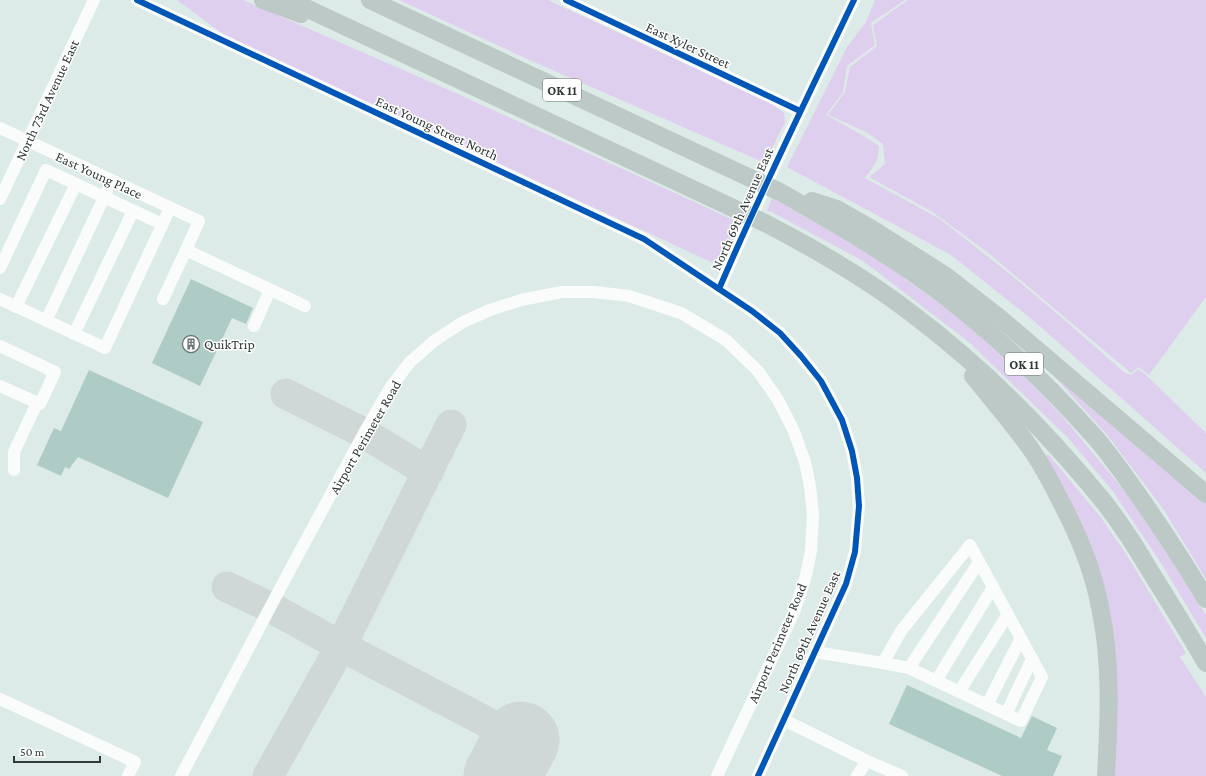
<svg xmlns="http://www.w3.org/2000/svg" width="1206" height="776" viewBox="0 0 1206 776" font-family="'Crimson Pro',serif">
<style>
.green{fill:#dfcfee}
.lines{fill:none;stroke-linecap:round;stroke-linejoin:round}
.taxiway{stroke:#d0d8d7;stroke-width:31}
.runway{stroke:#d0d8d7;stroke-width:77}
.building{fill:#afcbc6}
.minor{stroke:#fafcfc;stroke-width:12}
.highway{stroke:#bcc9c7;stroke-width:18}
.cycleway-casing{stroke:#fff;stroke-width:8}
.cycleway{stroke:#0057b8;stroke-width:6}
.labels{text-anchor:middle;stroke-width:3;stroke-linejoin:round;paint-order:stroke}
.shield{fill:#fff;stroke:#6e7574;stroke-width:1}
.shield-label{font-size:13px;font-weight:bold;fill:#303a38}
.street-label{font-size:14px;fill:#303a38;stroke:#fff}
.poi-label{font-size:14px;fill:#303a38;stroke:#fff;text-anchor:start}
</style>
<rect width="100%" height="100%" fill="#ddebe8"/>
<g class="green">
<polygon points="177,0 243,0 449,90 603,160 738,222 719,261 711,262 227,37"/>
<polygon points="399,0 548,0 772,104 784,113 785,122 765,163 525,58"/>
<path d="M875 0H905L871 23 875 45 847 66 843 92 826 115 864 136 879 146C878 162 875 165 865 178L940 219 1010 274 1061 317 1125 373 1132 375 1138 369 1144 373 1206 433V473L1035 322 951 255 787 167 847 47 866 22Z"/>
<polygon points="908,0 1206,0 1206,297 1149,375 1139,367 1131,373 987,252 931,211 869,177 885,164 883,144 866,132 828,115 845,92 850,67 877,46 873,25"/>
<polygon points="772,198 836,233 888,266 963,321 1017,369 1063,417 1127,494 1162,544 1206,615 1206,638 1161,563 1112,490 1067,437 970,343 863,261 770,211 767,211"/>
<polygon points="1058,374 1206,499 1206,579 1164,510 1108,436 1054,376"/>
<polygon points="1048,454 1102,519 1126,554 1186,653 1180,657 1206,697 1206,776 1113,776 1112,642 1043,458"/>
</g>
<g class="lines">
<g class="taxiway">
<polyline points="286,394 364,433 428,472"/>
<polyline points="227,587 270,607 341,646 521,740"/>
<polyline points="268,776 341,646 451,425"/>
</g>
<polyline class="runway" points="502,776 521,740"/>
</g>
<g class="building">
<polygon points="191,279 253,308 246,324 232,318 200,386 152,363"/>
<polygon points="89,370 203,422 168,498 78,457 69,469 65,467 61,476 37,465 54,428 61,431"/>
<polygon points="907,685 1021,738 1032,716 1057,728 1047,750 1062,756 1053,776 1002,776 889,724"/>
</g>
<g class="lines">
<g class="minor">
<polyline points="137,0 644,239 752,311 780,333 801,356 821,381 842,420 852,451 857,478 859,506 855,552 846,584 758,776"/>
<polyline points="566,0 800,111"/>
<polyline points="0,128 199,221 186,250"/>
<polyline points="0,199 94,0"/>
<polyline points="0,268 46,170 162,224"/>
<path d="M719 289C761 191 808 96 854 0"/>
<polyline points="0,299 105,348 170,208"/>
<polyline points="163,299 186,250 305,306"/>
<polyline points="16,307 76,184"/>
<polyline points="46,321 107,191"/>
<polyline points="254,326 270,290"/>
<polyline points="74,334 133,211"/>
<polyline points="0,346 55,372 40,404 0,386"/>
<polyline points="14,470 14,452 37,403"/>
<polyline points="815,652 883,663 909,668 1021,721 1042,677 970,545 901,631 883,663"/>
<polyline points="909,668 979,562"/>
<polyline points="936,681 993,587"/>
<polyline points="959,692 1008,614"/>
<polyline points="0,699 135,762 128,776"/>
<polyline points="987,705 1021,638"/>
<polyline points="1006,714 1032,659"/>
<polyline points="784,720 867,761"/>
<polyline points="181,776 292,566 364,433 390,388 410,362 434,341 463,322 490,310 521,300 562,292 594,292 629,296 681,313 726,340 758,371 778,400 793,429 805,462 810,486 813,515 811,551 805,579 794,612 717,776"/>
<polyline points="857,776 867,761 902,776"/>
</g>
<g class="highway">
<polyline points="263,0 301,14"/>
<path d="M289 0 765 223C815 249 867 279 911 313 983 367 1047 432 1104 502 1121 524 1136 547 1150 571 1169 601 1188 632 1206 663"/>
<path d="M370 0 780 192C825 217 869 243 912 272 978 318 1039 375 1093 435 1110 454 1124 475 1139 496 1162 529 1185 564 1206 599"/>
<polyline points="812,201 837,209 872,229 946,276 1001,319 1206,494"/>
<path d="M973 376C993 401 1015 426 1033 452 1043 467 1052 484 1060 500 1078 534 1093 569 1100 607 1112 663 1109 719 1106 776"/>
</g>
<g class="cycleway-casing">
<g id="cycleway">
<polyline points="137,0 644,239 752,311 780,333 801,356 821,381 842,420 852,451 857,478 859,506 855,552 846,584 758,776"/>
<polyline points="566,0 800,111"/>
<path d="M719 289C761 191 808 96 854 0"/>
</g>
</g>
<use href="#cycleway" class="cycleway"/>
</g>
<defs>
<g id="building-ring" transform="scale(0.9)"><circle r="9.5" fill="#fff" stroke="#6d7876" stroke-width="1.5"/><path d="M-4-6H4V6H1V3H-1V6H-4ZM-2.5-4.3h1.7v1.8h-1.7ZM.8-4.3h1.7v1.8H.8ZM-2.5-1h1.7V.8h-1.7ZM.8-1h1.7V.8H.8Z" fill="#6d7876"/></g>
</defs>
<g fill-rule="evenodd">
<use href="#building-ring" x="191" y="344"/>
</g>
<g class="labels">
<g class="shield">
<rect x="543" y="79" width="38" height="22" rx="3"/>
<rect x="1005" y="353" width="38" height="22" rx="3"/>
</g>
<g class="shield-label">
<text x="562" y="95">OK 11</text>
<text x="1024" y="369">OK 11</text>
</g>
<g class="street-label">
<text transform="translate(688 45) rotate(25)" y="5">East Xyler Street</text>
<text transform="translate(47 100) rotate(-65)" y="5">North 73rd Avenue East</text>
<text transform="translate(437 128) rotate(25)" y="5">East Young Street North</text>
<text transform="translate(99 175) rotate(25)" y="5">East Young Place</text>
<text transform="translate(742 209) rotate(-66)" y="5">North 69th Avenue East</text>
<text transform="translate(365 437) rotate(-60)" y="5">Airport Perimeter Road</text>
<text transform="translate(809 632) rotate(-66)" y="5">North 69th Avenue East</text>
<text transform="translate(777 643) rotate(-67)" y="5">Airport Perimeter Road</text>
</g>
<g class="poi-label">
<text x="204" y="349">QuikTrip</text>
</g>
</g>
<path d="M14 756v6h86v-6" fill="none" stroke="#303a38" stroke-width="2"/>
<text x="20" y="756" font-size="12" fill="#303a38" stroke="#ffffff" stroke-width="3" paint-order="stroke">50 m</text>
</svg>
